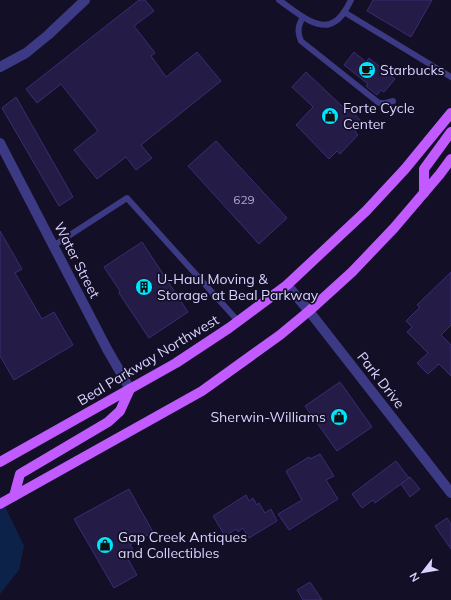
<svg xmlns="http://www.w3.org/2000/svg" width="451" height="600" viewBox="0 0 451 600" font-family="Mulish,sans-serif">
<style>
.water{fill:#0c2248}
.building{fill:#241b47;stroke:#3b2d73}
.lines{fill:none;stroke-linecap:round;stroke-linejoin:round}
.service{stroke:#3d3a85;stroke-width:6}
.minor{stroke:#3d3a85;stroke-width:10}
.primary{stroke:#c25bff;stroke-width:10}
.labels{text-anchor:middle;stroke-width:3.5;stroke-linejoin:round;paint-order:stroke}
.number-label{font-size:12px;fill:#aca6d1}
.poi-label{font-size:14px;fill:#d9d4ff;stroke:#130f26;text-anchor:start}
.street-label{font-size:14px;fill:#d9d4ff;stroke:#130f26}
</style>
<rect width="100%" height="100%" fill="#130f26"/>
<polygon class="water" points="0,496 24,546 19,570 0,594"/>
<g class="building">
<polygon points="139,0 145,0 154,11 134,26 155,53 151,56 166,77 197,52 221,81 141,145 152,158 136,170 126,157 97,179 74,150 98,131 61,84 37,103 26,89"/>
<polygon points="373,0 432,0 411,37 367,11"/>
<polygon points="354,52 366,62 369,58 395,79 384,92 381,90 377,95 366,86 368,84 344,65"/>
<polygon points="306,72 345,109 347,106 363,123 355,132 358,135 340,154 337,151 329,159 296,125 313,107 292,87"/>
<polygon points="16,97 73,197 59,206 2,108"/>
<polygon points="216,141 287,218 259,244 188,166"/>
<polygon points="0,231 22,269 15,273 42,319 54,312 73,345 14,380 0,356"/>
<polygon points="142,242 188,312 149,338 119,293 120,291 104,267"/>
<polygon points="451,272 451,325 441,335 451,345 451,376 439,364 428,374 417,363 428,353 407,332 412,327 406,321 420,307 417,305"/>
<polygon points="340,382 372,427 337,451 305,406"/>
<polygon points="320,454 334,476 326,480 338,499 289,530 278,514 302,500 286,471 309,457 310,459"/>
<polygon points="396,461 409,478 375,503 373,500 362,508 352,494"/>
<polygon points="410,477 420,489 410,497 401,484"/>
<polygon points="129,489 153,532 130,545 133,549 125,554 137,575 114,588 74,519"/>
<polygon points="246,495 249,501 253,498 257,505 259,503 265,513 271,509 277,521 249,538 243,528 238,532 236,529 225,536 213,516"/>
<polygon points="447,518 451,524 451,549 435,526"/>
<polygon points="310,582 322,600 303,600 297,590"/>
</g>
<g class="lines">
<g class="service">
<path d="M279 0C292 9 318 33 334 22 342 18 347 8 351 0"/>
<polyline points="344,12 451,77"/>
<path d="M303 17C298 26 297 31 301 41L379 103H386L393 101"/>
<polyline points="53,246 127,198 238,321"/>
</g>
<g class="minor">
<polyline points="0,67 26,53 48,35 85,0"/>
<polyline points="0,143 107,349 130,389"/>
<polyline points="287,285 309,311 451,493"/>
</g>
<g class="primary">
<polyline points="424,193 424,169 451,132"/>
<polyline points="0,462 176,363 229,328 287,285 366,211 405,169 451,113"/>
<polyline points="14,496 20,474 108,422 120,411 130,389"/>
<polyline points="0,504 202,391 280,335 309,311 352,272 394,228 440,174 451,159"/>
</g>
</g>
<defs>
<g id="cafe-disc" transform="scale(0.9)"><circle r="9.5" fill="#00e5ff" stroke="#130f26"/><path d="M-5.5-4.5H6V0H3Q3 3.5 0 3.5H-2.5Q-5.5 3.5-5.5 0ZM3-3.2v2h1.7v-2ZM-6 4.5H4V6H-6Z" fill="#111"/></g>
<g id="shop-disc" transform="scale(0.9)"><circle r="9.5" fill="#00e5ff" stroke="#130f26"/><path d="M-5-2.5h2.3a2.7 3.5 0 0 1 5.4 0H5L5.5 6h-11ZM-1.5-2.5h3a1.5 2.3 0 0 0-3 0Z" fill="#111"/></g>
<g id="building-disc" transform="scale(0.9)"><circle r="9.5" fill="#00e5ff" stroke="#130f26"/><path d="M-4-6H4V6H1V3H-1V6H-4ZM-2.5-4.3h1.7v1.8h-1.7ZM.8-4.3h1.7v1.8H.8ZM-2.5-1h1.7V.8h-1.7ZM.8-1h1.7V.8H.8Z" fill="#111"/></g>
</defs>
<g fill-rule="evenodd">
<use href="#cafe-disc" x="367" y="70"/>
<use href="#shop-disc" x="330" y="116"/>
<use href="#building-disc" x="144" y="287"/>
<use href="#shop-disc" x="339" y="417"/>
<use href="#shop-disc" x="105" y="545"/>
</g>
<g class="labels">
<g class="number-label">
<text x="244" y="204">629</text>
</g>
<g class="poi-label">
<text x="380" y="75">Starbucks</text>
<text x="343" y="113">Forte Cycle<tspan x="343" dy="16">Center</tspan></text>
<text x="157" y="284">U-Haul Moving &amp;<tspan x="157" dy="16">Storage at Beal Parkway</tspan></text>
<text x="326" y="422" text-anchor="end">Sherwin-Williams</text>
<text x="118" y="542">Gap Creek Antiques<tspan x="118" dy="16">and Collectibles</tspan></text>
</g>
<g class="street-label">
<text transform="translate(77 260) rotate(63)" y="5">Water Street</text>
<text transform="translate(148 360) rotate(-31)" y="5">Beal Parkway Northwest</text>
<text transform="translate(381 380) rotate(52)" y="5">Park Drive</text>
</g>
</g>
<g transform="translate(423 572) rotate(239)" stroke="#130f26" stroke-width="3" paint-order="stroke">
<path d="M0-3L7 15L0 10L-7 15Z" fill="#d9d4ff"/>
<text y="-6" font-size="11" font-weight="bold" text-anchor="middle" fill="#d9d4ff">N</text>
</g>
</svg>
